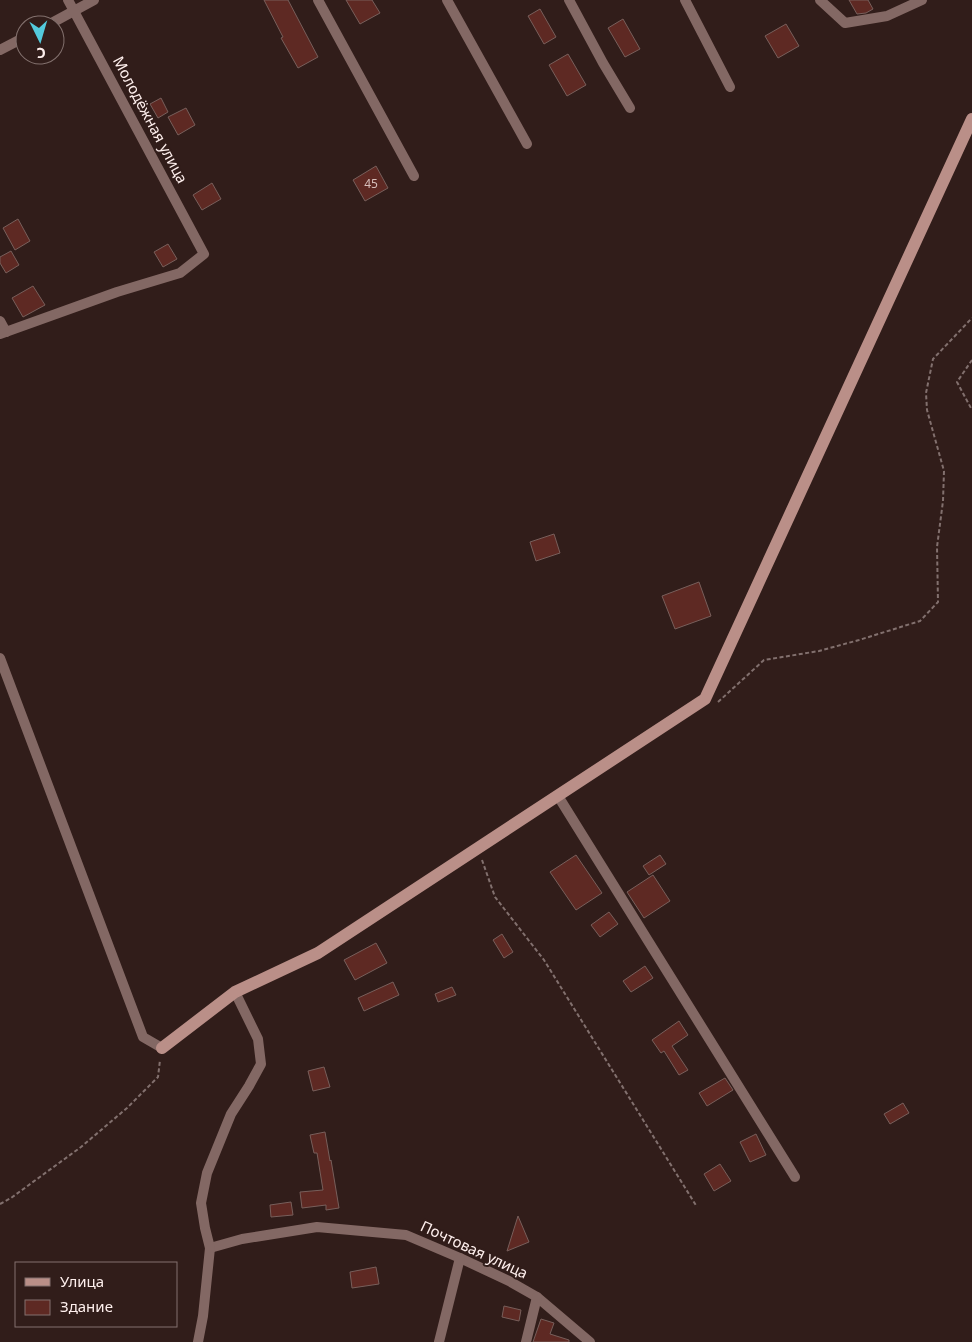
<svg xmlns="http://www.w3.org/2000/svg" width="972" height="1342" viewBox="0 0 972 1342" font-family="'Noto Sans',sans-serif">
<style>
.building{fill:#5e2923;stroke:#785f5b}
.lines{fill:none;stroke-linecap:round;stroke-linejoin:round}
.path{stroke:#82706e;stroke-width:2;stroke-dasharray:4 2.5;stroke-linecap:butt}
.street{stroke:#836864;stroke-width:10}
.secondary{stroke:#ba8f88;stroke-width:12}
.labels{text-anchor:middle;stroke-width:4;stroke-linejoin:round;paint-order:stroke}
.number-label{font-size:12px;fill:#d6beba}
.street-label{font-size:15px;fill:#feefed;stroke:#311d1a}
</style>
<rect width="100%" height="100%" fill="#311d1a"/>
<g class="building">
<polygon points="264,0 288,0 318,57 298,68 281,38 283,37"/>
<polygon points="346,0 372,0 380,13 360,24"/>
<polygon points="849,0 868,0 873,9 866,13 857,14"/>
<polygon points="540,9 556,37 544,44 528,16"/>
<polygon points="623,19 640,49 625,57 608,28"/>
<polygon points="786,24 799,46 778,58 765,36"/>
<polygon points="568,54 586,85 567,96 549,65"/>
<polygon points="161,98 168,112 158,118 150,104"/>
<polygon points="186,108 195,125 178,135 168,117"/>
<polygon points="376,166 388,188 365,201 353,180"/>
<polygon points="212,183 221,199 202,210 193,195"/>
<polygon points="18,219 30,241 15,250 3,228"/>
<polygon points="168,244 177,259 163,267 154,252"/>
<polygon points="11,251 19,265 6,273 0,263 0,257"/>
<polygon points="33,286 45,305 23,317 12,298"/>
<polygon points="554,534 560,553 536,561 530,542"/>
<polygon points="699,582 711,616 675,629 662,596"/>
<polygon points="576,855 602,893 576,910 550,872"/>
<polygon points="660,855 666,864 649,875 643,866"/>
<polygon points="653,875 670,901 644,918 627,892"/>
<polygon points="609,912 618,924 600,937 591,925"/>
<polygon points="502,934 513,952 504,958 493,940"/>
<polygon points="376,943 387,963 355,980 344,960"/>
<polygon points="645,966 653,978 631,992 623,981"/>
<polygon points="393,982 399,995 364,1011 358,998"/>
<polygon points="452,987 456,995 438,1002 435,994"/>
<polygon points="679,1021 688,1035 672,1046 688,1070 679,1075 664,1051 661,1053 652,1040"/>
<polygon points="324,1067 330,1087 313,1091 308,1071"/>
<polygon points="725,1078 733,1090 707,1106 699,1093"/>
<polygon points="903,1103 909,1113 890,1124 884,1114"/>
<polygon points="325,1132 330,1161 331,1160 339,1208 326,1210 326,1205 302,1208 300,1192 323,1190 317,1153 314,1153 310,1135"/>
<polygon points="756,1134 766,1155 750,1162 740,1142"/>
<polygon points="720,1164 731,1181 714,1191 704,1174"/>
<polygon points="291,1202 293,1215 271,1217 270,1205"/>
<polygon points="518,1216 529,1242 507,1251"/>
<polygon points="376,1267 379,1284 352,1288 350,1272"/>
<polygon points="504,1306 521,1310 519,1321 502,1317"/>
<polygon points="541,1319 554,1323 550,1334 569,1340 569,1342 533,1342"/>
</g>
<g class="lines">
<g class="path">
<polyline points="972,360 957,382 972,410"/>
<polyline points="718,702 764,660 819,651 859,640 920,621 938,602 937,547 943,501 944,471 927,410 926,393 933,359 972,318"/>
<polyline points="482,860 495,897 544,960 697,1207"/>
<polyline points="0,1204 11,1198 81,1147 127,1108 158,1077 160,1060"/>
</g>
<g class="street">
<polyline points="318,0 414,176"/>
<polyline points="447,0 527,144"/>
<polyline points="569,0 603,63 630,108"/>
<polyline points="685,0 730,87"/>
<polyline points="820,0 845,23 887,16 922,0"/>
<polyline points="48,25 94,0"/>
<polyline points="0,50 25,37"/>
<polyline points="0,321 6,332"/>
<polyline points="0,334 117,292 180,273 204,254 68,0"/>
<polyline points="0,658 143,1037 162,1048"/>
<polyline points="558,796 795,1177"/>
<polyline points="210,1248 242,1239 317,1227 406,1235 460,1258 509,1281 537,1297 590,1342"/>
<polyline points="198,1342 203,1316 210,1248 205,1228 201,1203 207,1173 231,1114 249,1086 261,1064 258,1039 235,992"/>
<polyline points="439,1342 460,1258"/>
<polyline points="526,1342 537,1297"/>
</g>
<polyline class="secondary" points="162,1048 235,992 318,953 705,699 972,119"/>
</g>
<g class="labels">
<g class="number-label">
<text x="371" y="188">45</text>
</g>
<g class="street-label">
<text transform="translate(150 120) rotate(62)" y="5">Молодёжная улица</text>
<text transform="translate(474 1250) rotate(25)" y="5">Почтовая улица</text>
</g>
</g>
<rect x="15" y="1262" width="162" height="65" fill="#311d1a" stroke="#83716e"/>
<rect x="25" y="1278" width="25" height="8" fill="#ba8f88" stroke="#83716e"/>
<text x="60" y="1287" font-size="15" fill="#feefed">Улица</text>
<rect x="25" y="1300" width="25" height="15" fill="#5e2923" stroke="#83716e"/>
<text x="60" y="1312" font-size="15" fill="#feefed">Здание</text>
<g transform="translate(40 40) rotate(175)"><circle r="24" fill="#311d1a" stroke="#83716e"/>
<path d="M0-4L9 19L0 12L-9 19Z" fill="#53cadc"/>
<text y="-8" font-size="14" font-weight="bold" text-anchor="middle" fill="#feefed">С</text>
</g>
</svg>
